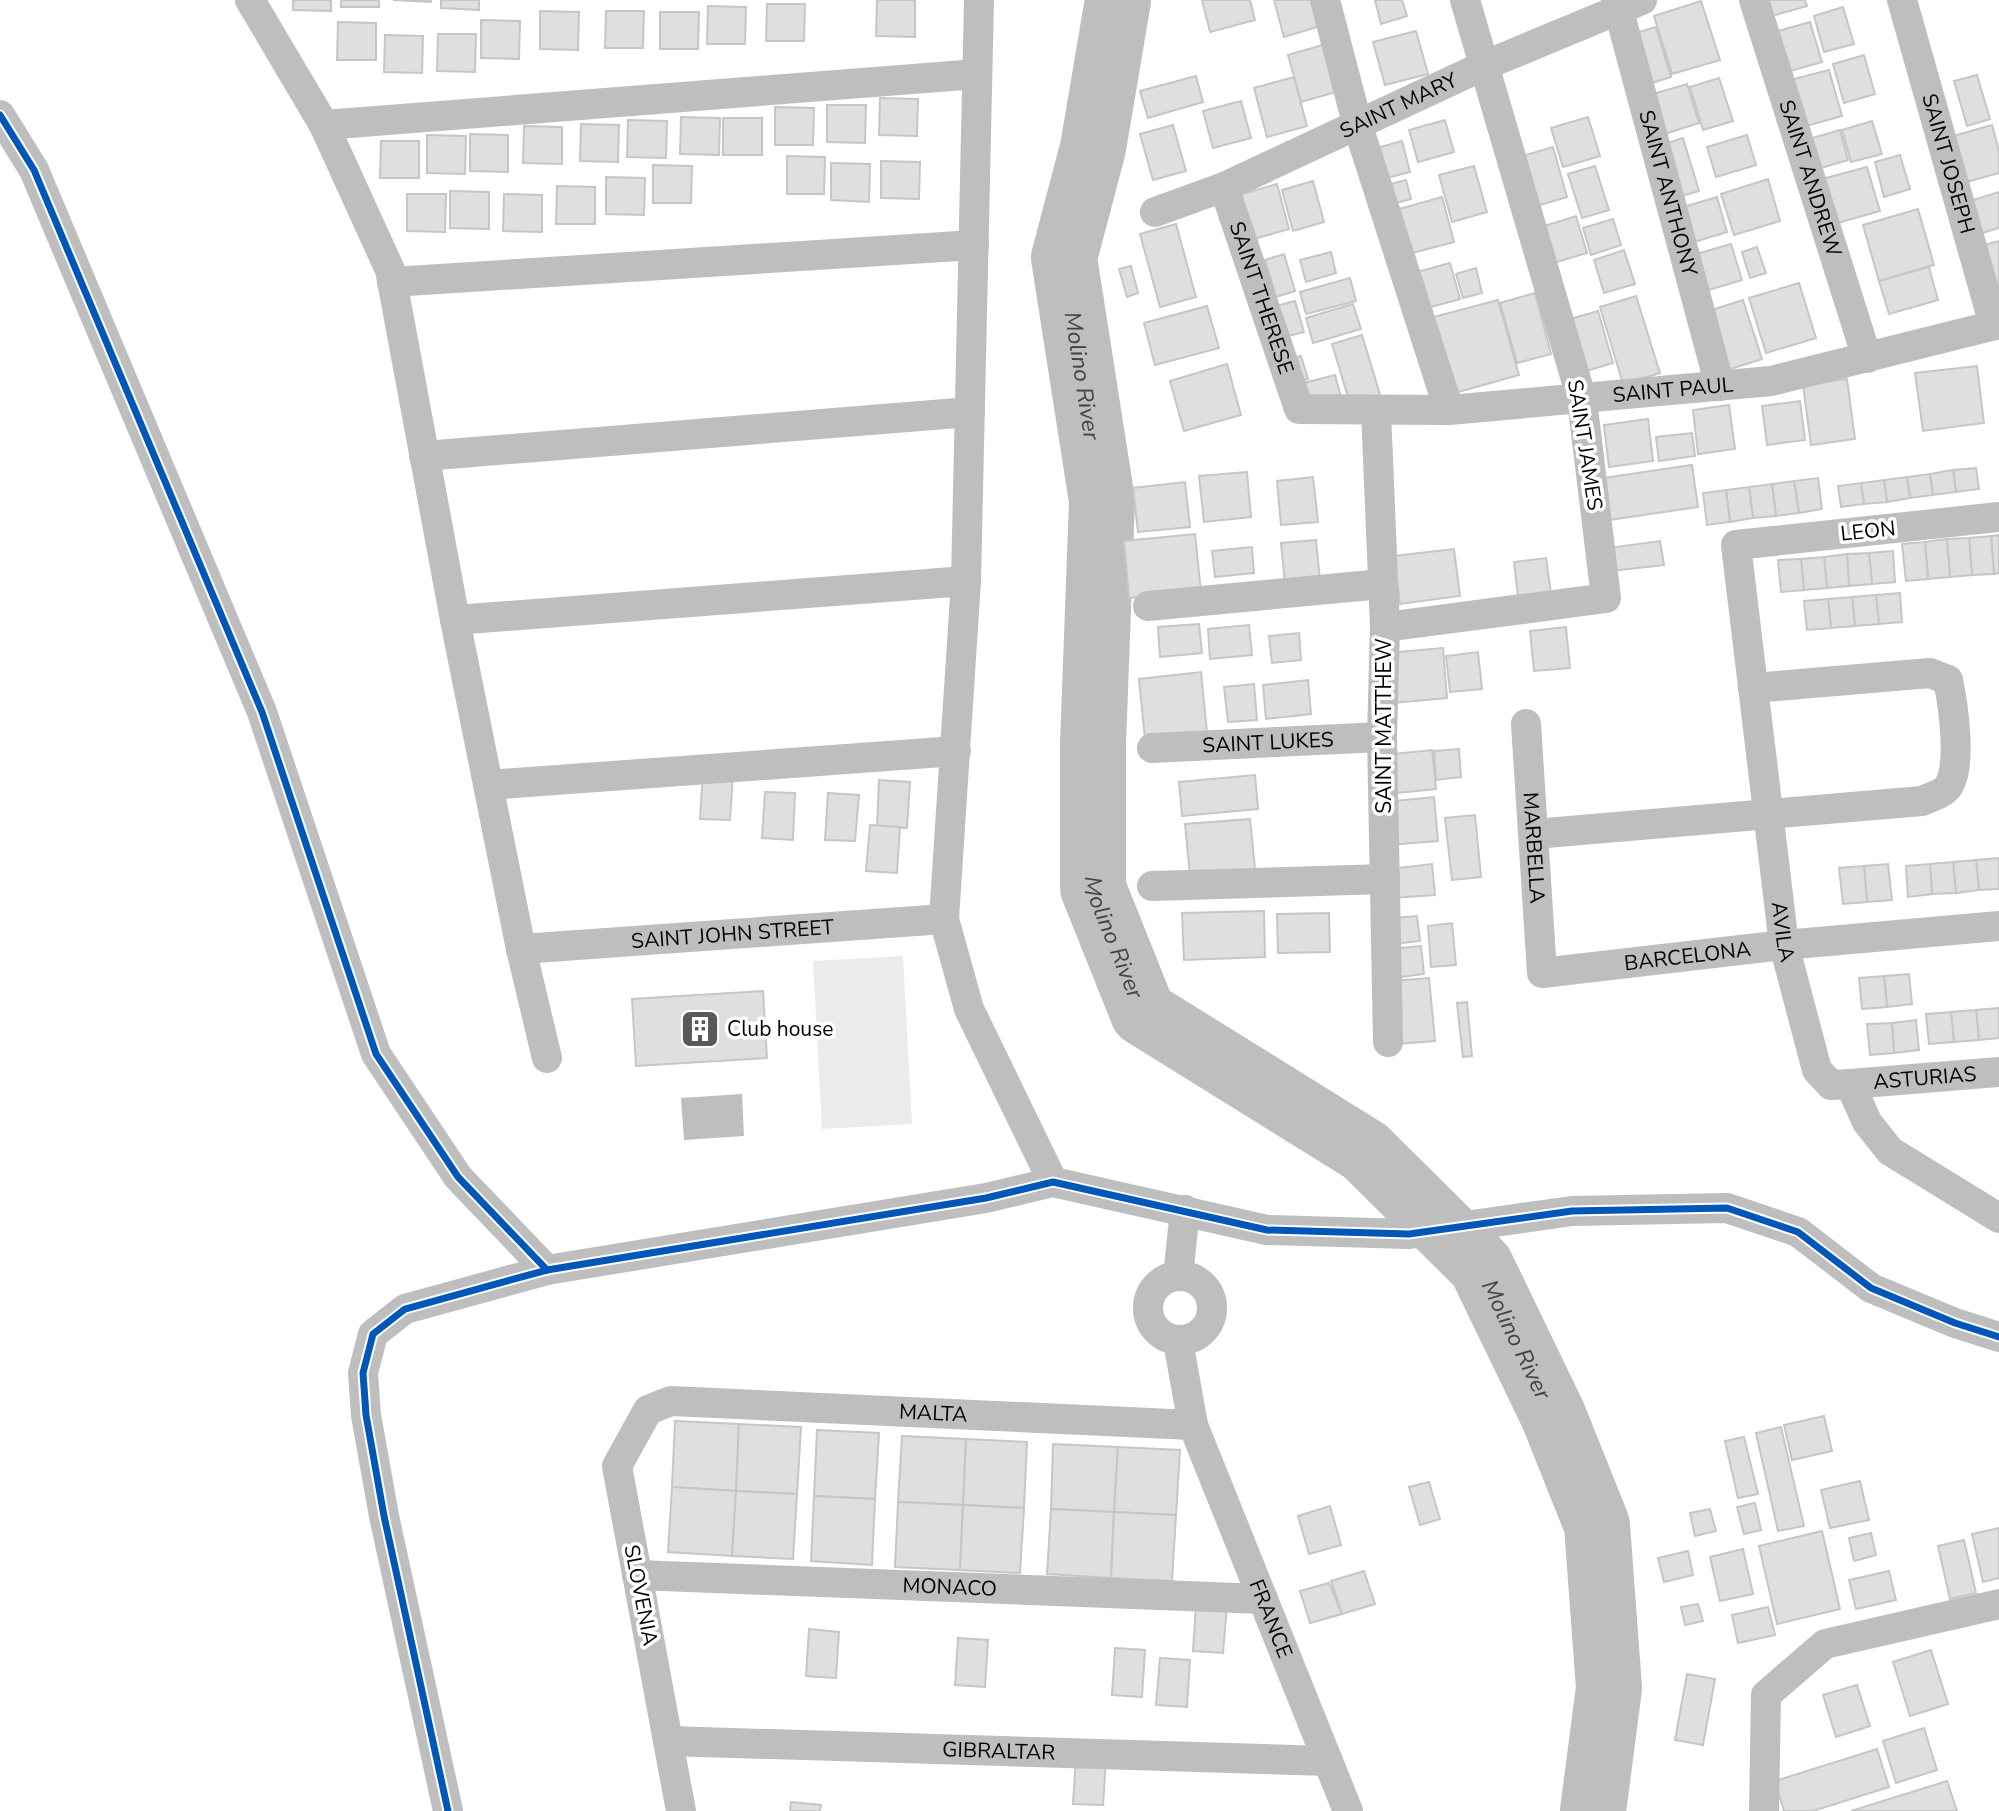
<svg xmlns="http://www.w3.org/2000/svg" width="1999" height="1811" viewBox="0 0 1999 1811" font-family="'Nunito Sans',sans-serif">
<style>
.green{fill:#ebebeb}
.water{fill:#bebebe}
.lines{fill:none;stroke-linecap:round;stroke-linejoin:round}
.river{stroke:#bebebe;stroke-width:66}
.building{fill:#dfdfdf;stroke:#c6c6c6;stroke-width:2}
.minor{stroke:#bebebe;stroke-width:30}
.cycleway-casing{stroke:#fff;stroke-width:11}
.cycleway{stroke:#0057b8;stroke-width:7}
.labels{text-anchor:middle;stroke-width:7;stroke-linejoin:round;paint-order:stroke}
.street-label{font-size:21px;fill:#000;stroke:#fff}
.poi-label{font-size:21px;fill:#000;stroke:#fff;text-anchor:start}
.water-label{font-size:23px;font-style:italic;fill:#434343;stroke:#fff}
</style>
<rect width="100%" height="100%" fill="#fff"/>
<polygon class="green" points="903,956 912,1124 822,1129 813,961"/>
<polygon class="water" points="742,1094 744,1136 684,1140 681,1098"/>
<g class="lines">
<path class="river" id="s1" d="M1118 0 1093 148 1064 258 1102 501 1093 744V888L1143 1013 1365 1151 1481 1266 1553 1415 1597 1525 1609 1688 1593 1811"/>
</g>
<g class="building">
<polygon points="293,0 331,0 331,11 293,10"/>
<rect x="341" y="0" width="38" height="7"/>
<polygon points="393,0 431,0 431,2"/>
<polygon points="441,0 479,0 479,10 441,8"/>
<polygon points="877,0 915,0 915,37 876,36"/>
<polygon points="1202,0 1250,0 1255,20 1210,32"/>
<polygon points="1274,0 1321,0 1327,24 1284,37"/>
<polygon points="1375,0 1402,0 1407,16 1381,24"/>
<polygon points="1760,0 1805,0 1807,6 1765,18"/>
<polygon points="1701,1 1720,60 1672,74 1654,16"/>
<polygon points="767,4 805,4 804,41 766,41"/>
<polygon points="708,6 746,7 745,44 707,44"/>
<polygon points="1843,7 1854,44 1824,52 1814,16"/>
<polygon points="540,11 579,12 578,50 540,49"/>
<polygon points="606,11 644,11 643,48 605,48"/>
<polygon points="660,12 699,12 698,49 660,49"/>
<polygon points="481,20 520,21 519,59 481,58"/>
<polygon points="338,22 376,23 376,60 337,60"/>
<polygon points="1810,22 1822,62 1783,73 1771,33"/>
<polygon points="1656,27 1671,77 1642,86 1626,36"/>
<polygon points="1416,31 1428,74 1385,85 1373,42"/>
<polygon points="438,34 476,34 475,72 437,71"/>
<polygon points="385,35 423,36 422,73 384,72"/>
<polygon points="1333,42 1346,89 1301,102 1288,55"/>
<polygon points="1864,55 1875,94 1844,103 1833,64"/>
<polygon points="1829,70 1842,116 1799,128 1786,81"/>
<polygon points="1977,75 1990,119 1967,126 1954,81"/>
<polygon points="1196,76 1203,102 1148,118 1140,91"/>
<polygon points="1294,77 1307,126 1267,137 1254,88"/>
<polygon points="1719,78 1733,121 1703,130 1690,87"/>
<polygon points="1687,84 1699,123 1655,137 1643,97"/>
<polygon points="880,98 918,99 917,136 879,135"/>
<polygon points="1241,101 1251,138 1213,148 1203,111"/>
<polygon points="827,105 866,105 865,143 827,142"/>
<polygon points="775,107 814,108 813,145 775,145"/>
<polygon points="681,117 720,118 719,155 680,154"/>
<polygon points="1588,117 1600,156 1563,167 1551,128"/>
<rect x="723" y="118" width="39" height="37"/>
<polygon points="628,120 667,121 666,158 627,157"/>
<polygon points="1445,120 1454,152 1418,162 1409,130"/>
<polygon points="1872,121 1882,154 1851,162 1842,130"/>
<polygon points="581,124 619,125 618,162 580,161"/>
<polygon points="1173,125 1186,171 1153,180 1140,134"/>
<polygon points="1992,125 1999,151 1999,173 1963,183 1950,137"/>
<polygon points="524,126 562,127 562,164 523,163"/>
<polygon points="1840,130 1848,160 1811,171 1802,141"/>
<polygon points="470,134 508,135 508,172 470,171"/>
<polygon points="427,135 466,136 465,174 427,173"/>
<polygon points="1747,135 1756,165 1716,177 1707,147"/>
<polygon points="1683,138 1699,191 1675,198 1659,146"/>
<polygon points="381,141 419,141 419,178 380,178"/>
<polygon points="1402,141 1410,172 1379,180 1370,150"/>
<polygon points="1553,147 1567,197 1527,209 1512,159"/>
<polygon points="1900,155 1910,189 1884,197 1875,162"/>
<polygon points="787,156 825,157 824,194 787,194"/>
<polygon points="881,161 920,162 919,199 881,198"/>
<polygon points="831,163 870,164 869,202 831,200"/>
<polygon points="653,165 692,166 691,203 653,203"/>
<polygon points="1474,166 1487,212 1452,222 1439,175"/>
<polygon points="1595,166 1609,210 1582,218 1568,174"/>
<polygon points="1867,167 1880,211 1834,224 1822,179"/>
<polygon points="606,177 645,178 644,215 606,214"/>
<polygon points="1768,179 1780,221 1734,235 1721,194"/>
<polygon points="1406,180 1411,199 1385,206 1380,187"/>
<polygon points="1313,181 1324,222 1293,231 1282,190"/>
<polygon points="1277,184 1289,229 1247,241 1235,196"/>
<polygon points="557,186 595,187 595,224 556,224"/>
<polygon points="450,191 489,192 489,229 450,228"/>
<polygon points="1999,192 1999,228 1979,234 1970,201"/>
<polygon points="407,194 446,194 445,232 407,231"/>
<polygon points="504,194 542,195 542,232 503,231"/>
<polygon points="1442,197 1454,242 1405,255 1392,211"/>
<polygon points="1717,197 1727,232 1691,243 1680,208"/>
<polygon points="1918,209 1934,265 1879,281 1863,225"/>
<polygon points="1576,216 1587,253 1543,266 1532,230"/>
<polygon points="1613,219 1621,245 1591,255 1583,228"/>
<polygon points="1176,224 1196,297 1160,307 1140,234"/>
<polygon points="1999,241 1999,294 1985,245"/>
<polygon points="1731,244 1742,280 1702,292 1690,256"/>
<polygon points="1757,247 1766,273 1750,278 1742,252"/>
<polygon points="1624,250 1635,284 1604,293 1594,260"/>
<polygon points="1331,252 1336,273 1306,282 1300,260"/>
<polygon points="1284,254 1295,291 1276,297 1265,260"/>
<polygon points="1450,263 1460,299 1420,310 1410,274"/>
<polygon points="1131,266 1138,293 1127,297 1119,269"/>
<polygon points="1929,267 1938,300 1889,314 1879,281"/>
<polygon points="1476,268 1482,293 1463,298 1456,274"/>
<polygon points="1350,278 1356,301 1306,314 1300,292"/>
<polygon points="1799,283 1816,338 1766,353 1749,298"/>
<polygon points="1535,293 1551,354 1517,363 1500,303"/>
<polygon points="1636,296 1660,373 1623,384 1600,307"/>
<polygon points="1498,300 1519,375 1451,394 1430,318"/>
<polygon points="1743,300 1762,359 1721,372 1702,313"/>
<polygon points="1295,301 1304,332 1276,339 1268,308"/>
<polygon points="1353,304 1361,329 1313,343 1306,318"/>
<polygon points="1207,306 1219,348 1155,365 1144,323"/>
<polygon points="1598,311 1613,363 1576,374 1560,322"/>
<polygon points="1362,335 1381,398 1351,407 1332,344"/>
<polygon points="1301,356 1308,379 1292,383 1286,360"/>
<polygon points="1227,364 1241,415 1184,431 1170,381"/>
<polygon points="1977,366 1984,423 1923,431 1915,373"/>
<polygon points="1335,375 1341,397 1302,408 1296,385"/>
<polygon points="1847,379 1855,439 1811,445 1803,385"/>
<polygon points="1800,401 1805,440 1767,445 1762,406"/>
<polygon points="1729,405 1735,449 1698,454 1693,410"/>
<polygon points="1648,419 1653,461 1609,467 1604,425"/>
<polygon points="1692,433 1695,456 1659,461 1656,437"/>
<polygon points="1692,465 1698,507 1609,520 1603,478"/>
<polygon points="1976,468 1979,489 1956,492 1953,470"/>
<polygon points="1953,470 1956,492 1933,495 1930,474"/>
<polygon points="1247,472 1251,517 1204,522 1199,476"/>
<polygon points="1930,474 1933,495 1910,498 1907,477"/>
<polygon points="1313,477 1318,522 1281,525 1277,481"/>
<polygon points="1907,477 1910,498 1887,502 1884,480"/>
<polygon points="1818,478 1822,509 1799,513 1794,481"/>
<polygon points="1884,480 1887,502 1864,504 1861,483"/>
<polygon points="1794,481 1799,513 1776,516 1772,484"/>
<polygon points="1185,482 1190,527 1138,532 1133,488"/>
<polygon points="1861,483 1864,504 1841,507 1838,486"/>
<polygon points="1772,484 1776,516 1753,518 1749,487"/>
<polygon points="1749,487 1753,518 1730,522 1726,490"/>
<polygon points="1726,490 1730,522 1707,525 1703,493"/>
<polygon points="1195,534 1201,592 1129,598 1124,541"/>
<polygon points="1999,535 1999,573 1994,574 1991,536"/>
<polygon points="1991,536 1994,574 1972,575 1969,538"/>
<polygon points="1969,538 1972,575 1950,577 1947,539"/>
<polygon points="1947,539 1950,577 1928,579 1925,542"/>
<polygon points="1316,540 1320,580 1285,584 1281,543"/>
<polygon points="1660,541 1664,565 1611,571 1608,548"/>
<polygon points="1925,542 1928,579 1906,581 1902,544"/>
<polygon points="1252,547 1254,573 1215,577 1212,551"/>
<polygon points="1454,549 1460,596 1400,604 1394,556"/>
<polygon points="1893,551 1895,582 1872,584 1869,553"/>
<polygon points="1869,553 1872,584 1849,586 1847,554"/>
<polygon points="1847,554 1849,586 1827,588 1824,557"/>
<polygon points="1824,557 1827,588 1804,590 1801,559"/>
<polygon points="1546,558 1552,601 1519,605 1514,562"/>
<polygon points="1801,559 1804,590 1781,592 1778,560"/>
<polygon points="1900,593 1902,622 1879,624 1876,595"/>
<polygon points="1876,595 1879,624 1855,626 1852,597"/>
<polygon points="1852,597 1855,626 1831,628 1828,599"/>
<polygon points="1828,599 1831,628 1807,630 1804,601"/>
<polygon points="1199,624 1202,653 1160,657 1158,627"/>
<polygon points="1249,625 1252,655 1210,659 1208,629"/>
<polygon points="1566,627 1570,668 1534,671 1530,631"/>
<polygon points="1299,633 1301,660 1272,663 1269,636"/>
<polygon points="1443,648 1447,698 1392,703 1387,653"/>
<polygon points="1478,652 1482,689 1450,692 1446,656"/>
<polygon points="1201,672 1207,733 1145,739 1139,679"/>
<polygon points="1308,680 1311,714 1266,719 1263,685"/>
<polygon points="1254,684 1257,720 1228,722 1224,687"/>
<polygon points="1459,749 1461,777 1436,780 1434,751"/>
<polygon points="1432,750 1436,789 1387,794 1384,755"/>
<polygon points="703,772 733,774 730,820 700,819"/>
<polygon points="1255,775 1258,809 1182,816 1179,782"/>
<polygon points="879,780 910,782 907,828 877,827"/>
<polygon points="765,792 795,793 793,840 762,838"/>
<polygon points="828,793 859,795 855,841 825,840"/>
<polygon points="1434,797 1438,841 1389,845 1385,802"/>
<polygon points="1475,815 1481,877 1452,880 1445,818"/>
<polygon points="1250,819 1255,869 1190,875 1185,824"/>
<polygon points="870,825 900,827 897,873 866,871"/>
<polygon points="1999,858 1999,889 1979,890 1976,860"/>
<polygon points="1976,860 1979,890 1956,893 1953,862"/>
<polygon points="1953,862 1956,893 1932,894 1930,864"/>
<polygon points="1432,864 1435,895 1393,898 1390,869"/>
<polygon points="1888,864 1892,900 1867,902 1864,866"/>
<polygon points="1930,864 1932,894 1908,897 1906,866"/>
<polygon points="1864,866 1867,902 1843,904 1839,868"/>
<polygon points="1264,911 1265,957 1184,960 1182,913"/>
<polygon points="1329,913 1330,952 1278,953 1277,914"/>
<polygon points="1417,916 1420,941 1395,944 1393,918"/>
<polygon points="1452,923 1456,965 1431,967 1428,926"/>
<polygon points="1421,946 1424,974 1393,978 1391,949"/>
<polygon points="1909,974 1912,1004 1887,1007 1884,976"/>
<polygon points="1884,976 1887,1007 1862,1009 1859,978"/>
<polygon points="1429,978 1435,1041 1397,1044 1391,981"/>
<polygon points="763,991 767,1058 636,1066 632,999"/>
<polygon points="1467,1002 1472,1056 1463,1057 1457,1003"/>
<polygon points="1999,1008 1999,1038 1979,1040 1976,1010"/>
<polygon points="1976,1010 1979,1040 1954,1042 1951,1012"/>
<polygon points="1951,1012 1954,1042 1929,1044 1926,1014"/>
<polygon points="1916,1020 1919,1050 1894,1053 1892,1023"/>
<polygon points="1892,1023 1894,1053 1870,1055 1867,1024"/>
<polygon points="1824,1416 1832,1451 1792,1460 1784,1425"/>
<polygon points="675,1421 739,1424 736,1491 672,1487"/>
<polygon points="739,1424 801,1427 797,1494 736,1491"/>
<polygon points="1781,1427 1804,1526 1778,1531 1756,1433"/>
<polygon points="817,1430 879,1433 875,1499 814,1496"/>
<polygon points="902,1436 966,1439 963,1505 898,1502"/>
<polygon points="1744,1437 1758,1494 1738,1498 1725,1441"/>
<polygon points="966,1439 1027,1442 1024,1508 963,1505"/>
<polygon points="1053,1444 1118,1447 1114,1512 1051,1509"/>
<polygon points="1118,1447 1180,1450 1176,1515 1114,1512"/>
<polygon points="1860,1481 1869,1520 1830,1528 1821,1490"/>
<polygon points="1429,1482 1440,1519 1420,1525 1409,1487"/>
<polygon points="672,1487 736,1491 732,1556 668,1552"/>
<polygon points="736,1491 797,1494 793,1559 732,1556"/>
<polygon points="814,1496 875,1499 872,1565 811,1561"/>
<polygon points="898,1502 963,1505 960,1570 895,1567"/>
<polygon points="1755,1503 1761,1530 1744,1534 1737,1507"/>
<polygon points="963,1505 1024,1508 1020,1573 960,1570"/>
<polygon points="1330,1506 1341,1545 1309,1554 1298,1516"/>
<polygon points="1051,1509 1114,1512 1111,1578 1047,1574"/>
<polygon points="1710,1509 1716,1531 1695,1536 1690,1513"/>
<polygon points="1114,1512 1176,1515 1172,1581 1111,1578"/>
<polygon points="1999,1528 1999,1578 1983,1582 1972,1534"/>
<polygon points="1822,1531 1840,1609 1777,1624 1759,1546"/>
<polygon points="1871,1533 1876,1555 1854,1561 1849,1538"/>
<polygon points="1964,1540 1976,1593 1950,1599 1938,1546"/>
<polygon points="1743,1549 1753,1594 1720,1601 1710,1557"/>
<polygon points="1688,1551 1693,1575 1664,1582 1658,1558"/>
<polygon points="1364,1571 1375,1604 1342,1614 1331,1581"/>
<polygon points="1889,1571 1896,1600 1856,1609 1849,1580"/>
<polygon points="1329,1583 1342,1614 1310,1623 1300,1591"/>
<polygon points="1196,1604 1227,1606 1223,1653 1193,1651"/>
<polygon points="1698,1604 1703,1621 1685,1625 1681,1607"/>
<polygon points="1768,1607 1775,1635 1738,1643 1732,1615"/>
<polygon points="809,1629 839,1632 836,1678 806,1676"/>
<polygon points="958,1638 988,1640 985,1687 955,1685"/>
<polygon points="1115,1648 1145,1650 1142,1697 1112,1695"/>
<polygon points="1931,1650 1948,1704 1910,1716 1893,1662"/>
<polygon points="1160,1658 1190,1660 1187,1707 1156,1705"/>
<polygon points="1687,1674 1715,1679 1703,1745 1675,1740"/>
<polygon points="1857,1685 1870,1726 1836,1737 1823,1695"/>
<polygon points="1924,1728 1937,1770 1896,1783 1883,1741"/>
<polygon points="1877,1749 1889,1787 1813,1811 1784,1811 1775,1781"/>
<polygon points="1076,1757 1106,1759 1103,1805 1073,1804"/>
<polygon points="1947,1781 1957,1811 1851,1811"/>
<polygon points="791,1802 821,1805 820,1811 790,1811"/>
</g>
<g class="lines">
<g class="minor">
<polyline points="250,0 324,125 390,270 455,620 521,949 547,1058"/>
<polyline points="979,0 966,581 944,919 969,1009 1053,1182"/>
<polyline points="1325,0 1357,123 1449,410"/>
<path id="s2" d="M1616 0 1720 386"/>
<path id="s3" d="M1754 0 1867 358"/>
<path id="s4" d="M1902 0 1994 325"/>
<polyline points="0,115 34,170 262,712 376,1054 458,1177 547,1270"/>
<polyline points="324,125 977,74"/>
<path id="s5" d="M1224 187 1299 409 1449 410 1771 381 1999 324"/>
<path id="s6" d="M1155 212 1224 187 1483 66 1642 0"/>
<polyline points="392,282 974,245"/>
<polyline points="1376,411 1385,627 1382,737 1388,1042"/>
<polyline points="424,456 970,412"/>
<path id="s7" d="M1999 517 1736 545 1784 945 1817 1070 1831 1085 1850 1084 1867 1122 1890 1151 1999 1218"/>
<polyline points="1148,606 1382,584"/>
<polyline points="455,620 966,581"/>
<polyline points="1385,627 1606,598 1582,400 1465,0"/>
<path id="s8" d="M1526 724 1542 973 1784 945 1999 926"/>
<path id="s9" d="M1152 748 1382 737"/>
<polyline points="488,785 956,751"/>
<path d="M1534 834 1922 801C1930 797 1942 794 1947 788 1963 769 1953 704 1948 680L1930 673 1753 688"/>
<polyline points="1152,886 1385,879"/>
<path id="s10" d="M521 949 944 919"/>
<path id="s11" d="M1850 1084 1999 1072"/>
<circle cx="1180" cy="1308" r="32"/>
<polyline points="1178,1276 1185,1210"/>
<path id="s12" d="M1178 1341 1193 1425 1348 1811"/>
<path id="s13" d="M637 1575 1263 1599"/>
<path id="s14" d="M668 1741 1328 1761"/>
<polyline points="448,1811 384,1516 366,1415 363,1373 373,1334 405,1309 547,1270 986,1198 1053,1182 1267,1230 1409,1234 1572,1211 1727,1208 1798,1232 1871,1288 1955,1323 1999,1337"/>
<path id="s15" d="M681 1811 617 1466 648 1410 671 1401 1193 1425"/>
<polyline points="1764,1811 1766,1695 1825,1644 1999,1604"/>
</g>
<g class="cycleway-casing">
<g id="cycleway">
<polyline points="0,115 34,170 262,712 376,1054 458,1177 547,1270"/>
<polyline points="448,1811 384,1516 366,1415 363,1373 373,1334 405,1309 547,1270 986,1198 1053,1182 1267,1230 1409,1234 1572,1211 1727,1208 1798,1232 1871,1288 1955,1323 1999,1337"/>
</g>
</g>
<use href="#cycleway" class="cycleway"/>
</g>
<defs>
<g id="building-square" transform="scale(2.0125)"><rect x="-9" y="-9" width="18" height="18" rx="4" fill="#595959" stroke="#fff"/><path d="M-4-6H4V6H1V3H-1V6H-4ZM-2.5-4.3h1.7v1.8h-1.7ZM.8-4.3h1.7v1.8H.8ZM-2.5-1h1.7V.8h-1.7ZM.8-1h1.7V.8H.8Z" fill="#fff"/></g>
</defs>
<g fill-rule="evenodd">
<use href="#building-square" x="700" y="1029"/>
</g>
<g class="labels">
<g class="street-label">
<text dy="7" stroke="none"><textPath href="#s6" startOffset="266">SAINT MARY</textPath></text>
<text dy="7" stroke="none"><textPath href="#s4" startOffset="170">SAINT JOSEPH</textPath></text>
<text dy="7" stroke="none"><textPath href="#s3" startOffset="187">SAINT ANDREW</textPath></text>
<text dy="7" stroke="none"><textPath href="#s2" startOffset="200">SAINT ANTHONY</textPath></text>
<text dy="7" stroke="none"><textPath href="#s5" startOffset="117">SAINT THERESE</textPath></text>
<text dy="7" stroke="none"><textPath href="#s5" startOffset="609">SAINT PAUL</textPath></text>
<text transform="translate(1585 445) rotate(81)" y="7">SAINT JAMES</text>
<text transform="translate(1868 531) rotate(-6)" y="7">LEON</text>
<text transform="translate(1384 726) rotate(-90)" y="7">SAINT MATTHEW</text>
<text dy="7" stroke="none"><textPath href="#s9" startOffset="116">SAINT LUKES</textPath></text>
<text dy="7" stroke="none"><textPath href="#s8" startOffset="124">MARBELLA</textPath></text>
<text dy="7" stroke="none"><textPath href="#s7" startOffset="654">AVILA</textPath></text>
<text dy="7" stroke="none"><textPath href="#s10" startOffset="212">SAINT JOHN STREET</textPath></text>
<text dy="7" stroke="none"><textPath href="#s8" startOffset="396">BARCELONA</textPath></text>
<text dy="7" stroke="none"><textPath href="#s11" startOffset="75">ASTURIAS</textPath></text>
<text dy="7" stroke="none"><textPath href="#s15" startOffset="702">MALTA</textPath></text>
<text dy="7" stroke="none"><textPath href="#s13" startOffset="313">MONACO</textPath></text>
<text transform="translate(641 1595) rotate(79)" y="7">SLOVENIA</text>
<text dy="7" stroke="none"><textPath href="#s12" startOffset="294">FRANCE</textPath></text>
<text dy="7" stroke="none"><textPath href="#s14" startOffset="331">GIBRALTAR</textPath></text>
</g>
<g class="poi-label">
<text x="727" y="1036">Club house</text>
</g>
<g class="water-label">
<text dy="8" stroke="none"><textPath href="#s1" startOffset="383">Molino River</textPath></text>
<text dy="8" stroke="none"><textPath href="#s1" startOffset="950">Molino River</textPath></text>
<text dy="8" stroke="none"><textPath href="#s1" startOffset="1538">Molino River</textPath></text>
</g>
</g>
</svg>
